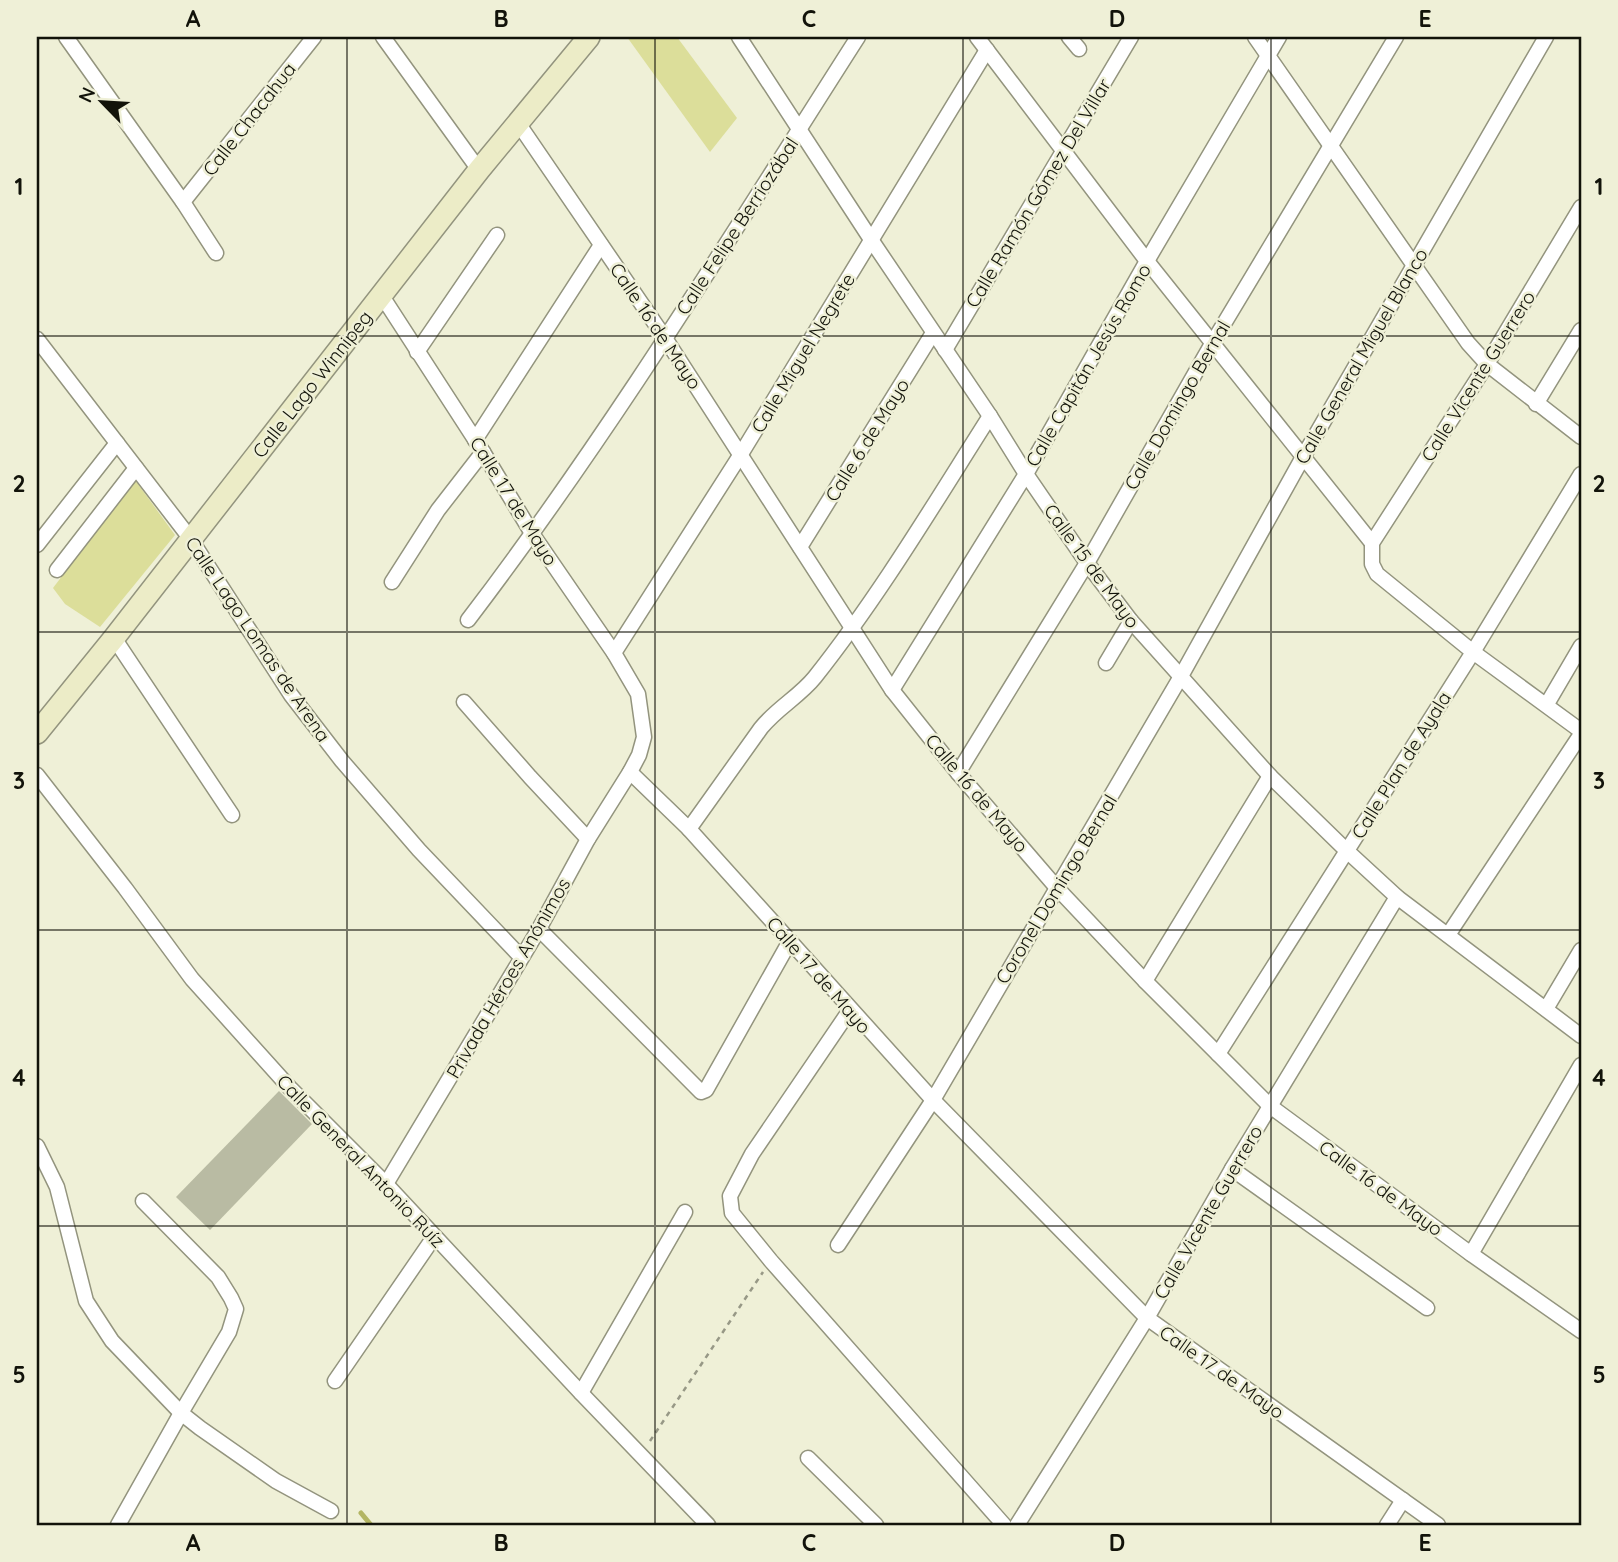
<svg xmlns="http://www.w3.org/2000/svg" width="1618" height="1562" viewBox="0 0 1618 1562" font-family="Quicksand,sans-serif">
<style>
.green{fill:#dcde9a}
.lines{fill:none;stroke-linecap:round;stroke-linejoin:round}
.stream{stroke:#b3b563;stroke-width:5}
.building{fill:#b9bba3}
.street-casing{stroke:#93947e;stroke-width:17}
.secondary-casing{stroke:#93947e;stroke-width:24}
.path{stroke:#979886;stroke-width:2.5;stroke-dasharray:5 5;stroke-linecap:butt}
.street{stroke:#fff;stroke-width:14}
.secondary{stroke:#ececc7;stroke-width:21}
.grid{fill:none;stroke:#12130a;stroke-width:2;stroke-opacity:0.55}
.labels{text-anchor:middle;stroke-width:5;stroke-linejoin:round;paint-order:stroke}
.street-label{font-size:19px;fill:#12130a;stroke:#eff0d7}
.neatline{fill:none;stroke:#12130a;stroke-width:2.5}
.grid-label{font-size:23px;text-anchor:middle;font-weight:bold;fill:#12130a}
</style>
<rect width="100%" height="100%" fill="#eff0d7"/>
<g class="green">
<polygon points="627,37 677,37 737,118 710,152"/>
<polygon points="135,480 175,535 100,627 65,604 53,588"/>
</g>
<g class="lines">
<polyline class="stream" points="361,1513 371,1525"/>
</g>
<polygon class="building" points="279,1091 312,1124 210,1230 176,1197"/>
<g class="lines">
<g class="street-casing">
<g id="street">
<polyline points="66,37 183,202 216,253"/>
<polyline points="383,37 479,170"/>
<polyline points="739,37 872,241 990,416 1026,474 1087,563 1131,621 1270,776 1347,851 1397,897 1581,1036"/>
<polyline points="977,37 1147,261 1372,543"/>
<polyline points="1069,37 1079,49"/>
<polyline points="1255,37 1468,343 1487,364 1581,437"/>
<polyline points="518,123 665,338 892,690 958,773 1057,888 1145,981 1270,1106 1471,1254 1581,1331"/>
<polyline points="183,202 314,37"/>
<polyline points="1581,207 1487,364 1372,543 1372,564 1377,574 1473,652 1581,731"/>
<polyline points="382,296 483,452 533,535 614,653 638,694 644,737 639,755 630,772 588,839 539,929 386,1184"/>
<polyline points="37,339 190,538 291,695 342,761 419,850 521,957"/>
<polyline points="945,350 1131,37"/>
<polyline points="417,352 497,235"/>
<polyline points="1536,404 1581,330"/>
<polyline points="475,440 601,245"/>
<polyline points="37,545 117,443"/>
<polyline points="800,547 933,333"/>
<polyline points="57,570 136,468"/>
<polyline points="392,582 438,510 483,452"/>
<path d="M468 620C610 434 732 234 858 37"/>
<polyline points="114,638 232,815"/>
<polyline points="614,653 741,454 987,50"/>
<polyline points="1106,663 1131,621"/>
<polyline points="892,690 1026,474 1147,261 1279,37"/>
<polyline points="464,702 530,777 588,839"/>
<polyline points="1547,704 1581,646"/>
<polyline points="630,772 689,829 933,1100 1147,1318 1438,1525"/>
<polyline points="958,773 1087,563 1213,342 1396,37"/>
<polyline points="37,775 125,888 192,979 290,1088 386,1184 581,1393 708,1525"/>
<path d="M689 829 761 728C777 708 800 696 815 677 880 595 934 504 990 416"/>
<polyline points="539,929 701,1092 706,1090 790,941"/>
<polyline points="1448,935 1581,734"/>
<polyline points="1145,981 1270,776"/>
<polyline points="1546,1009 1581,950"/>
<polyline points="850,1010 752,1154 730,1196 732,1213 771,1261 1004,1525"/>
<polyline points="1218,1054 1473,652 1581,474"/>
<polyline points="37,1146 57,1187 86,1301 112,1341 181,1413 200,1428 276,1481 331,1511"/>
<polyline points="1232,1169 1427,1308"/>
<polyline points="838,1245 933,1100 1057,888 1180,678 1303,457 1546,37"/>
<polyline points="1471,1254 1581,1065"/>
<polyline points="335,1381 434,1237"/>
<polyline points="581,1393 685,1212"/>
<polyline points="808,1458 876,1525"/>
<polyline points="118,1525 181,1413 229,1332 236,1309 231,1298 218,1277 143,1201"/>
<polyline points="1017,1525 1147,1318 1232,1169 1397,897"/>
<polyline points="1387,1525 1403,1500"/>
</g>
</g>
<g class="secondary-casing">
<polyline id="secondary" points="37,733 114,638 479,170 589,37"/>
</g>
<polyline class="path" points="650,1441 763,1272"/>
<use href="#street" class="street"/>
<use href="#secondary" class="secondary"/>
</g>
<path class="grid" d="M347 37V1525M655 37V1525M963 37V1525M1271 37V1525M37 336H1581M37 632H1581M37 930H1581M37 1226H1581"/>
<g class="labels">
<g class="street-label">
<text transform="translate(249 119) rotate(-52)" y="7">Calle Chacahua</text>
<text transform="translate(1038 193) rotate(-59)" y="7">Calle Ramón Gómez Del Villar</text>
<text transform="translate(737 226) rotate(-57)" y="7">Calle Felipe Berriozábal</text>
<text transform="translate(656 326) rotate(56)" y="7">Calle 16 de Mayo</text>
<text transform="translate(803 353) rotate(-59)" y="7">Calle Miguel Negrete</text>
<text transform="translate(1361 356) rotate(-60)" y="7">Calle General Miguel Blanco</text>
<text transform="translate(1088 365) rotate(-60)" y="7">Calle Capitán Jesús Romo</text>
<text transform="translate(1478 376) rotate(-58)" y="7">Calle Vicente Guerrero</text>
<text transform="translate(312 384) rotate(-52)" y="7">Calle Lago Winnipeg</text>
<text transform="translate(1177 405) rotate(-60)" y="7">Calle Domingo Bernal</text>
<text transform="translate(867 440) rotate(-58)" y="7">Calle 6 de Mayo</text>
<text transform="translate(514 501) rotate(58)" y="7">Calle 17 de Mayo</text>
<text transform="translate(1092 566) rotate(54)" y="7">Calle 15 de Mayo</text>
<text transform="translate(258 639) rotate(56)" y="7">Calle Lago Lomas de Arena</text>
<text transform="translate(1401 765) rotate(-58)" y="7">Calle Plan de Ayala</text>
<text transform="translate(977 793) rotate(50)" y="7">Calle 16 de Mayo</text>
<text transform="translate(1056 889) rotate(-59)" y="7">Coronel Domingo Bernal</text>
<text transform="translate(819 975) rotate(49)" y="7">Calle 17 de Mayo</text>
<text transform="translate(508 978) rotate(-60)" y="7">Privada Héroes Anónimos</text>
<text transform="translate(361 1161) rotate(46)" y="7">Calle General Antonio Ruíz</text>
<text transform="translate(1381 1188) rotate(36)" y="7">Calle 16 de Mayo</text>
<text transform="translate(1208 1212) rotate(-60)" y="7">Calle Vicente Guerrero</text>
<text transform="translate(1222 1372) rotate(35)" y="7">Calle 17 de Mayo</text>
</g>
</g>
<rect width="1618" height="1562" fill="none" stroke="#eff0d7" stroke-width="77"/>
<g transform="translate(102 102) rotate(295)" stroke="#eff0d7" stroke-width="5" paint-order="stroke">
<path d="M0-5L12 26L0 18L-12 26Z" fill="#12130a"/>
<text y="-10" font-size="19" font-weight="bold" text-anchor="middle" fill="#12130a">N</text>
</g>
<rect x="38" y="38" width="1542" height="1486" class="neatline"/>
<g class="grid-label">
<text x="193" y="27">A</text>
<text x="501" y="27">B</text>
<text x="809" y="27">C</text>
<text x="1117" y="27">D</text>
<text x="1425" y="27">E</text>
<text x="19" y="195">1</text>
<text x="1599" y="195">1</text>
<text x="19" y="492">2</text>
<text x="1599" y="492">2</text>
<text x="19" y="789">3</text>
<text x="1599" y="789">3</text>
<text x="19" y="1086">4</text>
<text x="1599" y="1086">4</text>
<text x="19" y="1383">5</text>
<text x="1599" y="1383">5</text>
<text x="193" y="1551">A</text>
<text x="501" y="1551">B</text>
<text x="809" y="1551">C</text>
<text x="1117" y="1551">D</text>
<text x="1425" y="1551">E</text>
</g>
</svg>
